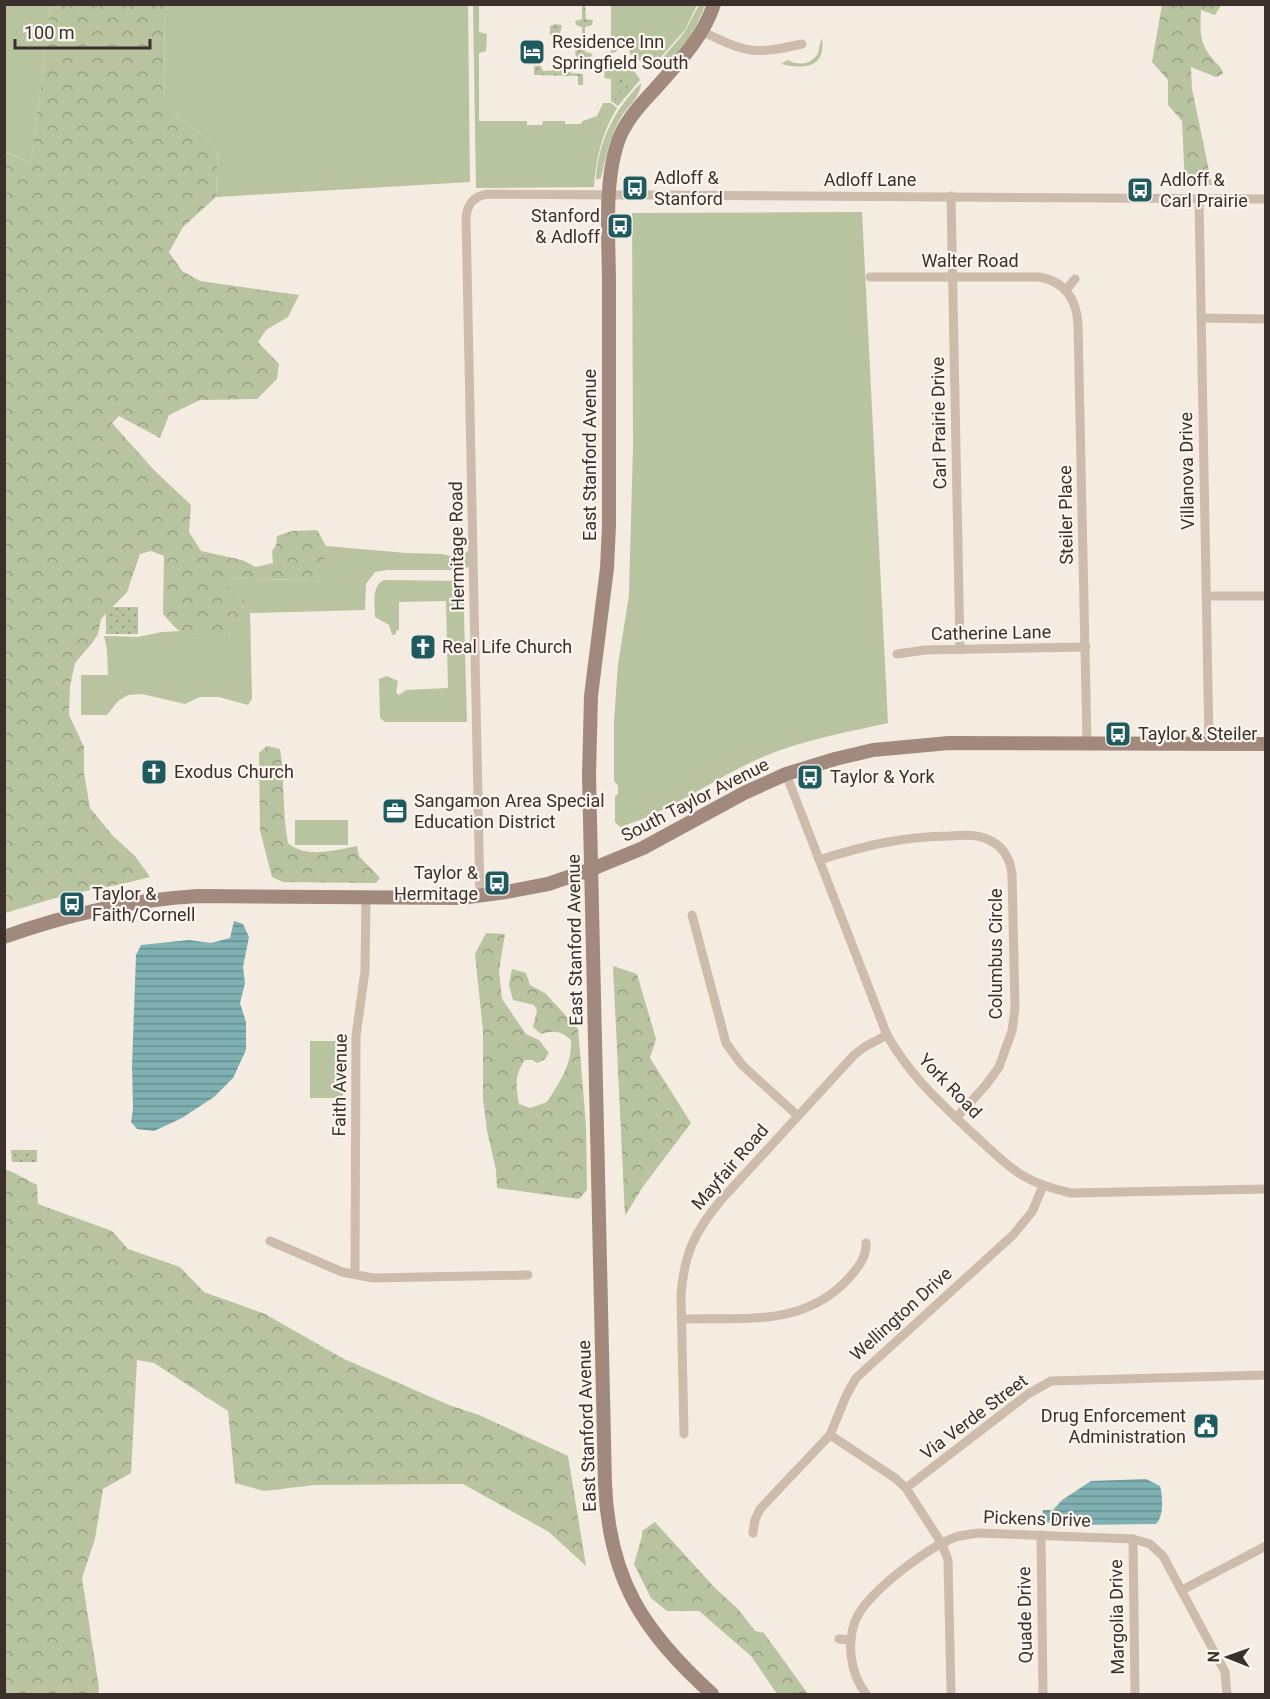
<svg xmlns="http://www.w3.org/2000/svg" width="1270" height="1699" viewBox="0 0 1270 1699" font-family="Roboto,sans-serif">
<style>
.green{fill:#b8c4a0}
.forest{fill:url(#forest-crowns)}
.garden{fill:url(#garden-dots)}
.water{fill:url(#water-rules)}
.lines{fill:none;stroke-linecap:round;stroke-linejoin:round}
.street{stroke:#cdbbac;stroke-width:9}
.secondary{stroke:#a18a7d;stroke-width:14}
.labels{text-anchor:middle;stroke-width:4.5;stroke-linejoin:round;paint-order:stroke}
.poi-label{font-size:18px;fill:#3b302b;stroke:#fbf5ee;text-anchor:start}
.street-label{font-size:18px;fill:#3b302b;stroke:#fbf5ee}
</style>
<defs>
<pattern id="forest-crowns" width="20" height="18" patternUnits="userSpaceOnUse" patternTransform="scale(1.5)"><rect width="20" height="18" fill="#b8c4a0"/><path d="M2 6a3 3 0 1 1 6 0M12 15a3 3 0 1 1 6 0" fill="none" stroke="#97a083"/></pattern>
<pattern id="garden-dots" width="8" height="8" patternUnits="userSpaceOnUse" patternTransform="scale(1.5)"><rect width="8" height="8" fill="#b8c4a0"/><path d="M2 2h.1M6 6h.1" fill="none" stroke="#97a083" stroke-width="1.8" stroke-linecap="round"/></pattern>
<pattern id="water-rules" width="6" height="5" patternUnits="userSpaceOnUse" patternTransform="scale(1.5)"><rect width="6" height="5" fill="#7fb0b2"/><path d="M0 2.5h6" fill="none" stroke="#699091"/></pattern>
</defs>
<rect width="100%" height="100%" fill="#f4ebe1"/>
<g class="green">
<polygon points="4,5 51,5 31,163 5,152"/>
<polygon points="164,5 468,5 470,182 216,197 218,147 165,107"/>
<path d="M473 5H479V32L487 34 486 51 479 53V121H527V125H542L543 121H565V124H580L583 121 597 116 603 103H611L617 108C602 133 596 158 594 187L476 188Z"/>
<polygon points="611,5 611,4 697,5 685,30 651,68 630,54 628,47 619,47 616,52 611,53"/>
<path d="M699 5H705C699 23 676 67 654 68L684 33Z"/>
<path d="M822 39C826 69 802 69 781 64L788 60C798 66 812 65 818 53 820 47 819 44 822 39Z"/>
<path d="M610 65C624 66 634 67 640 80L618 106 611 101V79L604 78 605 69Z"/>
<path d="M641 83C641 97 626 108 620 119 609 138 606 157 601 178L596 180C598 142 614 110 641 83Z"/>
<path d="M862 212 888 723C844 733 797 741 756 760 710 781 669 812 620 827L615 822V796L618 794V786L614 781V721L618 664 629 595 633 446 632 213Z"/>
<path d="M470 540 469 566 465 569 464 563H463V570H387L375 572 366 584 365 610 250 613 252 699 248 705 219 697H200L185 704 142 694 128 695 118 701 107 715H81V675H108L107 650 104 636 138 637 162 632 180 631 197 635 230 634 243 607 239 594 227 589 229 578C260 580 291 578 321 582L326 546 407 553 442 554 454 557 460 556 468 551Z"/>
<path d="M384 580 463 581 467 722H385L380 718 379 679 387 676 398 681 396 693 399 695 406 690 448 688 446 601 399 602V630L396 631V634L392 635 389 625 375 617C375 604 371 586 384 580Z"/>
<rect x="295" y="820" width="53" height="25"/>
<rect x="310" y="1041" width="33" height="57"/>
</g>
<g class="forest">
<path d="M51 5H164L165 107 218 147 216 197 183 227 169 252 182 271 200 281 299 295 288 317 266 330 258 342 279 364 277 379 257 399 200 400 169 415 160 438 119 416 112 423 154 470 191 505 189 532 201 551 242 560 256 567 273 563 272 551 276 545 277 536 292 531 317 530 326 546 322 582C291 578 260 580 229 578L228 589 239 594 244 599C243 606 239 624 235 630 230 638 188 636 180 631 174 628 168 619 163 614L164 556 151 551 140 554 127 592 101 619 98 634 93 642 75 663 70 686 69 715 84 747V773L90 808 113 836 135 856 150 877 126 883 66 895 5 913 4 152 31 163Z"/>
<path d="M1162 5H1221L1215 15 1201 10C1200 29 1199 43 1212 58 1216 64 1222 66 1223 74L1216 77 1191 67 1192 89 1212 185H1185L1182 121 1168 105V80L1152 62Z"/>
<path d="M267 746 280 749C285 780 282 812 288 843 307 859 334 850 357 846L359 856 380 878 376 883 283 882 272 877 260 830 259 753Z"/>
<path d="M486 933 505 934 499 971 502 999 526 1034 539 1040 549 1053 544 1060 537 1063 532 1060H525C514 1075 516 1087 519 1104L530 1108 547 1102C560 1081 572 1065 571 1040 561 1031 554 1030 541 1034L533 1027 537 1010 534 1005 513 1000 509 985 512 969 526 973 530 985 545 993 578 1029 586 1125 587 1190 579 1199 497 1188 496 1170 487 1131 483 1099V1031L475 954Z"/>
<polygon points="613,966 637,974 656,1039 650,1058 691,1123 642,1188 625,1216"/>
<polygon points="5,1169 14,1173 37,1185 38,1204 112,1231 128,1249 180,1267 204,1292 265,1314 344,1359 449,1405 479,1415 568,1456 586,1566 549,1532 463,1484 314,1485 264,1491 235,1483 228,1411 154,1363 137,1360 131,1473 103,1489 95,1539 82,1578 99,1688 98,1694 5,1694"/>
<polygon points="655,1522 715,1588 738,1609 755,1631 764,1633 808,1694 777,1694 751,1656 699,1611 667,1611 651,1598 634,1564 642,1536 642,1531"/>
</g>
<g class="garden">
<polygon points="582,5 585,5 586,19 593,20 592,25 585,27 585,52 593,54 590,58 585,61 578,59 575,54 576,49 582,48 582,27 576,25 575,21 582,19"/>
<polygon points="555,24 562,25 558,42 555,43 555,35 550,35 550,26"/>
<polygon points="534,66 541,66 543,71 563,70 572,73 583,74 583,85 578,85 578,76 534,75"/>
<polygon points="621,75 627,75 631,82 628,87 621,92 618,101 615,101 618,79"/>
<rect x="106" y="607" width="32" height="27"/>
<polygon points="11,1150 37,1150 37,1162 12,1162"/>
</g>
<g class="water">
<polygon points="234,921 243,924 249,937 243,967 245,983 240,1003 246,1022 246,1050 233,1078 214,1097 182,1118 154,1131 137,1129 131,1122 133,1109 132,1066 136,955 141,945 189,940 211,943 230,938"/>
<path d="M1146 1479 1160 1486C1163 1497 1164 1516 1156 1524L1078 1525 1042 1522 1043 1510H1053L1062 1500 1091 1481Z"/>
</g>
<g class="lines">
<g class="street">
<path d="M703 32C748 53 752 55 802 44"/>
<polyline points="951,196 960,650"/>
<polyline points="1199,199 1209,744"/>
<path d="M870 277H1039C1065 281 1077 300 1078 325L1087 743"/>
<polyline points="1066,290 1075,279"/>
<polyline points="1201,318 1266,319"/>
<polyline points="1206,596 1266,596"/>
<polyline points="897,654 925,650 1086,647"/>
<path d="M786 774 887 1035C911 1077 937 1099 971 1132 987 1146 1002 1162 1020 1174 1036 1184 1053 1189 1071 1193L1266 1189"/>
<path d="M819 860C863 846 904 836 950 836 962 835 975 834 987 839 1002 845 1010 858 1012 874L1015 1008 1012 1031 999 1067 986 1085 956 1118"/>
<path d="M480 896 466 217C468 203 474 196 488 194L1266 199"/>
<polyline points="692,915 726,1043 742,1065 798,1116"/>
<polyline points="270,1241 342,1272 373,1278 528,1275"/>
<polyline points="355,1274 356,1036 365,971 366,897"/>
<path d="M681 1319C741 1317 803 1328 848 1279 857 1269 867 1257 866 1243"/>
<path d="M684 1434 681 1295C684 1254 695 1231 721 1200L854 1055 866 1046 887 1035"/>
<polyline points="830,1435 895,1478 906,1488 1028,1394 1051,1381 1266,1375"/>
<polyline points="906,1488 942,1544 948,1560 951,1694"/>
<polyline points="753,1533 755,1520 760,1509 830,1435 846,1396 856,1378 1013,1235 1032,1212 1043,1186"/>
<polyline points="1041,1535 1043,1694"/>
<polyline points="1133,1539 1135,1694"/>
<polyline points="1182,1590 1266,1546"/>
<polyline points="839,1639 851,1640"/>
<path d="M866 1694C850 1673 845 1640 858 1615 873 1589 928 1547 956 1537 963 1535 971 1534 979 1533L1133 1539 1150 1544 1163 1556 1225 1672 1227 1694"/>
</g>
<g class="secondary">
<path d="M4 937C68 914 131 900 198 896L461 898 506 892 548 884 592 869 643 848 744 793 786 774 835 759 873 750 949 743 1266 744"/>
<path d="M712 1694C643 1631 609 1580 605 1484L589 775 591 696 607 568 609 526C609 446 609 365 609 285 609 240 603 178 620 136 628 118 641 104 655 89 678 63 703 38 714 4"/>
</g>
</g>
<defs>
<g id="hotel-square" transform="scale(1.35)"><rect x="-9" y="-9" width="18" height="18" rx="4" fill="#1f5a5e" stroke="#fbf5ee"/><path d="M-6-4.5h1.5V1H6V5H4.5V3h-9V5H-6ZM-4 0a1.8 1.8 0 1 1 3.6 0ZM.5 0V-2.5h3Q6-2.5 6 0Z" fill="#fff"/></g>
<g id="bus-square" transform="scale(1.35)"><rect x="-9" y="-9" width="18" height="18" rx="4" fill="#1f5a5e" stroke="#fbf5ee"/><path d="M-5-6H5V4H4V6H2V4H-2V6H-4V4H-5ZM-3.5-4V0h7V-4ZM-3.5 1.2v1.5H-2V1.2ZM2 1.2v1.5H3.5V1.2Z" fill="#fff"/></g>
<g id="church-square" transform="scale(1.35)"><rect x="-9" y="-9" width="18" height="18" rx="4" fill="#1f5a5e" stroke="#fbf5ee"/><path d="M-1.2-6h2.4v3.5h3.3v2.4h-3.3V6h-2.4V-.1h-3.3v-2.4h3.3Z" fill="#fff"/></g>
<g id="office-square" transform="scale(1.35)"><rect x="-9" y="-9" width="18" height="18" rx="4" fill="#1f5a5e" stroke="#fbf5ee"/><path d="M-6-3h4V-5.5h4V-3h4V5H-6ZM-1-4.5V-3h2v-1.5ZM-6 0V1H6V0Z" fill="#fff"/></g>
<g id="civic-square" transform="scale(1.35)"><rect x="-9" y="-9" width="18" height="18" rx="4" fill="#1f5a5e" stroke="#fbf5ee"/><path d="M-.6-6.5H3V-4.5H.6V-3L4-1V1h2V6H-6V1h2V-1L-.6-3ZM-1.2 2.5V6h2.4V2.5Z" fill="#fff"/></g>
</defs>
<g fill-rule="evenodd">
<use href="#hotel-square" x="532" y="52"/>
<use href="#bus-square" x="635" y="188"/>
<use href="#bus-square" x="1140" y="190"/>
<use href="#bus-square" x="620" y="226"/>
<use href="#church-square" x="423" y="647"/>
<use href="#bus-square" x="1118" y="734"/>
<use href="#church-square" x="154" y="772"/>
<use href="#bus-square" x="810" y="777"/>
<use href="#office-square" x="395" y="811"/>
<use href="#bus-square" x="497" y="883"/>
<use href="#bus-square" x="72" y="904"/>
<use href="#civic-square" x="1206" y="1426"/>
</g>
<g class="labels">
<g class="poi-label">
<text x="552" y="48">Residence Inn<tspan x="552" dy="21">Springfield South</tspan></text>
<text x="654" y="184">Adloff &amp;<tspan x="654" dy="21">Stanford</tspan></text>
<text x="1160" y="186">Adloff &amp;<tspan x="1160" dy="21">Carl Prairie</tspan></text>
<text x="600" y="222" text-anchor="end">Stanford<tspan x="600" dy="21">&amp; Adloff</tspan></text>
<text x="442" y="653">Real Life Church</text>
<text x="1138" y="740">Taylor &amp; Steiler</text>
<text x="174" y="778">Exodus Church</text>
<text x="830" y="783">Taylor &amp; York</text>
<text x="414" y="807">Sangamon Area Special<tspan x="414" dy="21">Education District</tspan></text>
<text x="478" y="879" text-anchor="end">Taylor &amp;<tspan x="478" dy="21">Hermitage</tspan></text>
<text x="92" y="900">Taylor &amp;<tspan x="92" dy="21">Faith/Cornell</tspan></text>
<text x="1186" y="1422" text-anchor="end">Drug Enforcement<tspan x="1186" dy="21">Administration</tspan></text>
</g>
<g class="street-label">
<text x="870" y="186">Adloff Lane</text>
<text x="970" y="267">Walter Road</text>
<text transform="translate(939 423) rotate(-91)" y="6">Carl Prairie Drive</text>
<text transform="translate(590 455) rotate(-90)" y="6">East Stanford Avenue</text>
<text transform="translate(1187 471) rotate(-91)" y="6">Villanova Drive</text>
<text transform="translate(1066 515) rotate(-91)" y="6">Steiler Place</text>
<text transform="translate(457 546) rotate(-91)" y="6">Hermitage Road</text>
<text transform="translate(991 633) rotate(-1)" y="6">Catherine Lane</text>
<text transform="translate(695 800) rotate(-27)" y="6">South Taylor Avenue</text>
<text transform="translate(575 940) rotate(-91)" y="6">East Stanford Avenue</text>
<text transform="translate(996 954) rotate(-90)" y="6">Columbus Circle</text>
<text transform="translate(340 1085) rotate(-89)" y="6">Faith Avenue</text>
<text transform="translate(950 1086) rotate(46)" y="6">York Road</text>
<text transform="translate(730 1167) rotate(-49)" y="6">Mayfair Road</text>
<text transform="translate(901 1314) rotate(-42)" y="6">Wellington Drive</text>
<text transform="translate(974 1417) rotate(-37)" y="6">Via Verde Street</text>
<text transform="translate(587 1426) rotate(-92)" y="6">East Stanford Avenue</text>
<text transform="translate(1037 1519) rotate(2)" y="6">Pickens Drive</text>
<text transform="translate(1025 1615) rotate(-91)" y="6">Quade Drive</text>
<text transform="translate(1117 1617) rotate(-91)" y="6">Margolia Drive</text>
</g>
</g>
<rect width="1270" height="1699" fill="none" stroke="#3b302b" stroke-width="12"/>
<g transform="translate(1228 1657) rotate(271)" stroke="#fbf5ee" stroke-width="4.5" paint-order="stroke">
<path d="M0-4.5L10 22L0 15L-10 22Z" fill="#3b302b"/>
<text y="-9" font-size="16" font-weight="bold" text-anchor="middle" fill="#3b302b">N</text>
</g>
<path d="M15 39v9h135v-9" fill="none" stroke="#3b302b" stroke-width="3"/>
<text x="24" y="39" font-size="18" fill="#3b302b" stroke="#fbf5ee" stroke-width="4.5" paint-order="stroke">100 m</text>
</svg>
